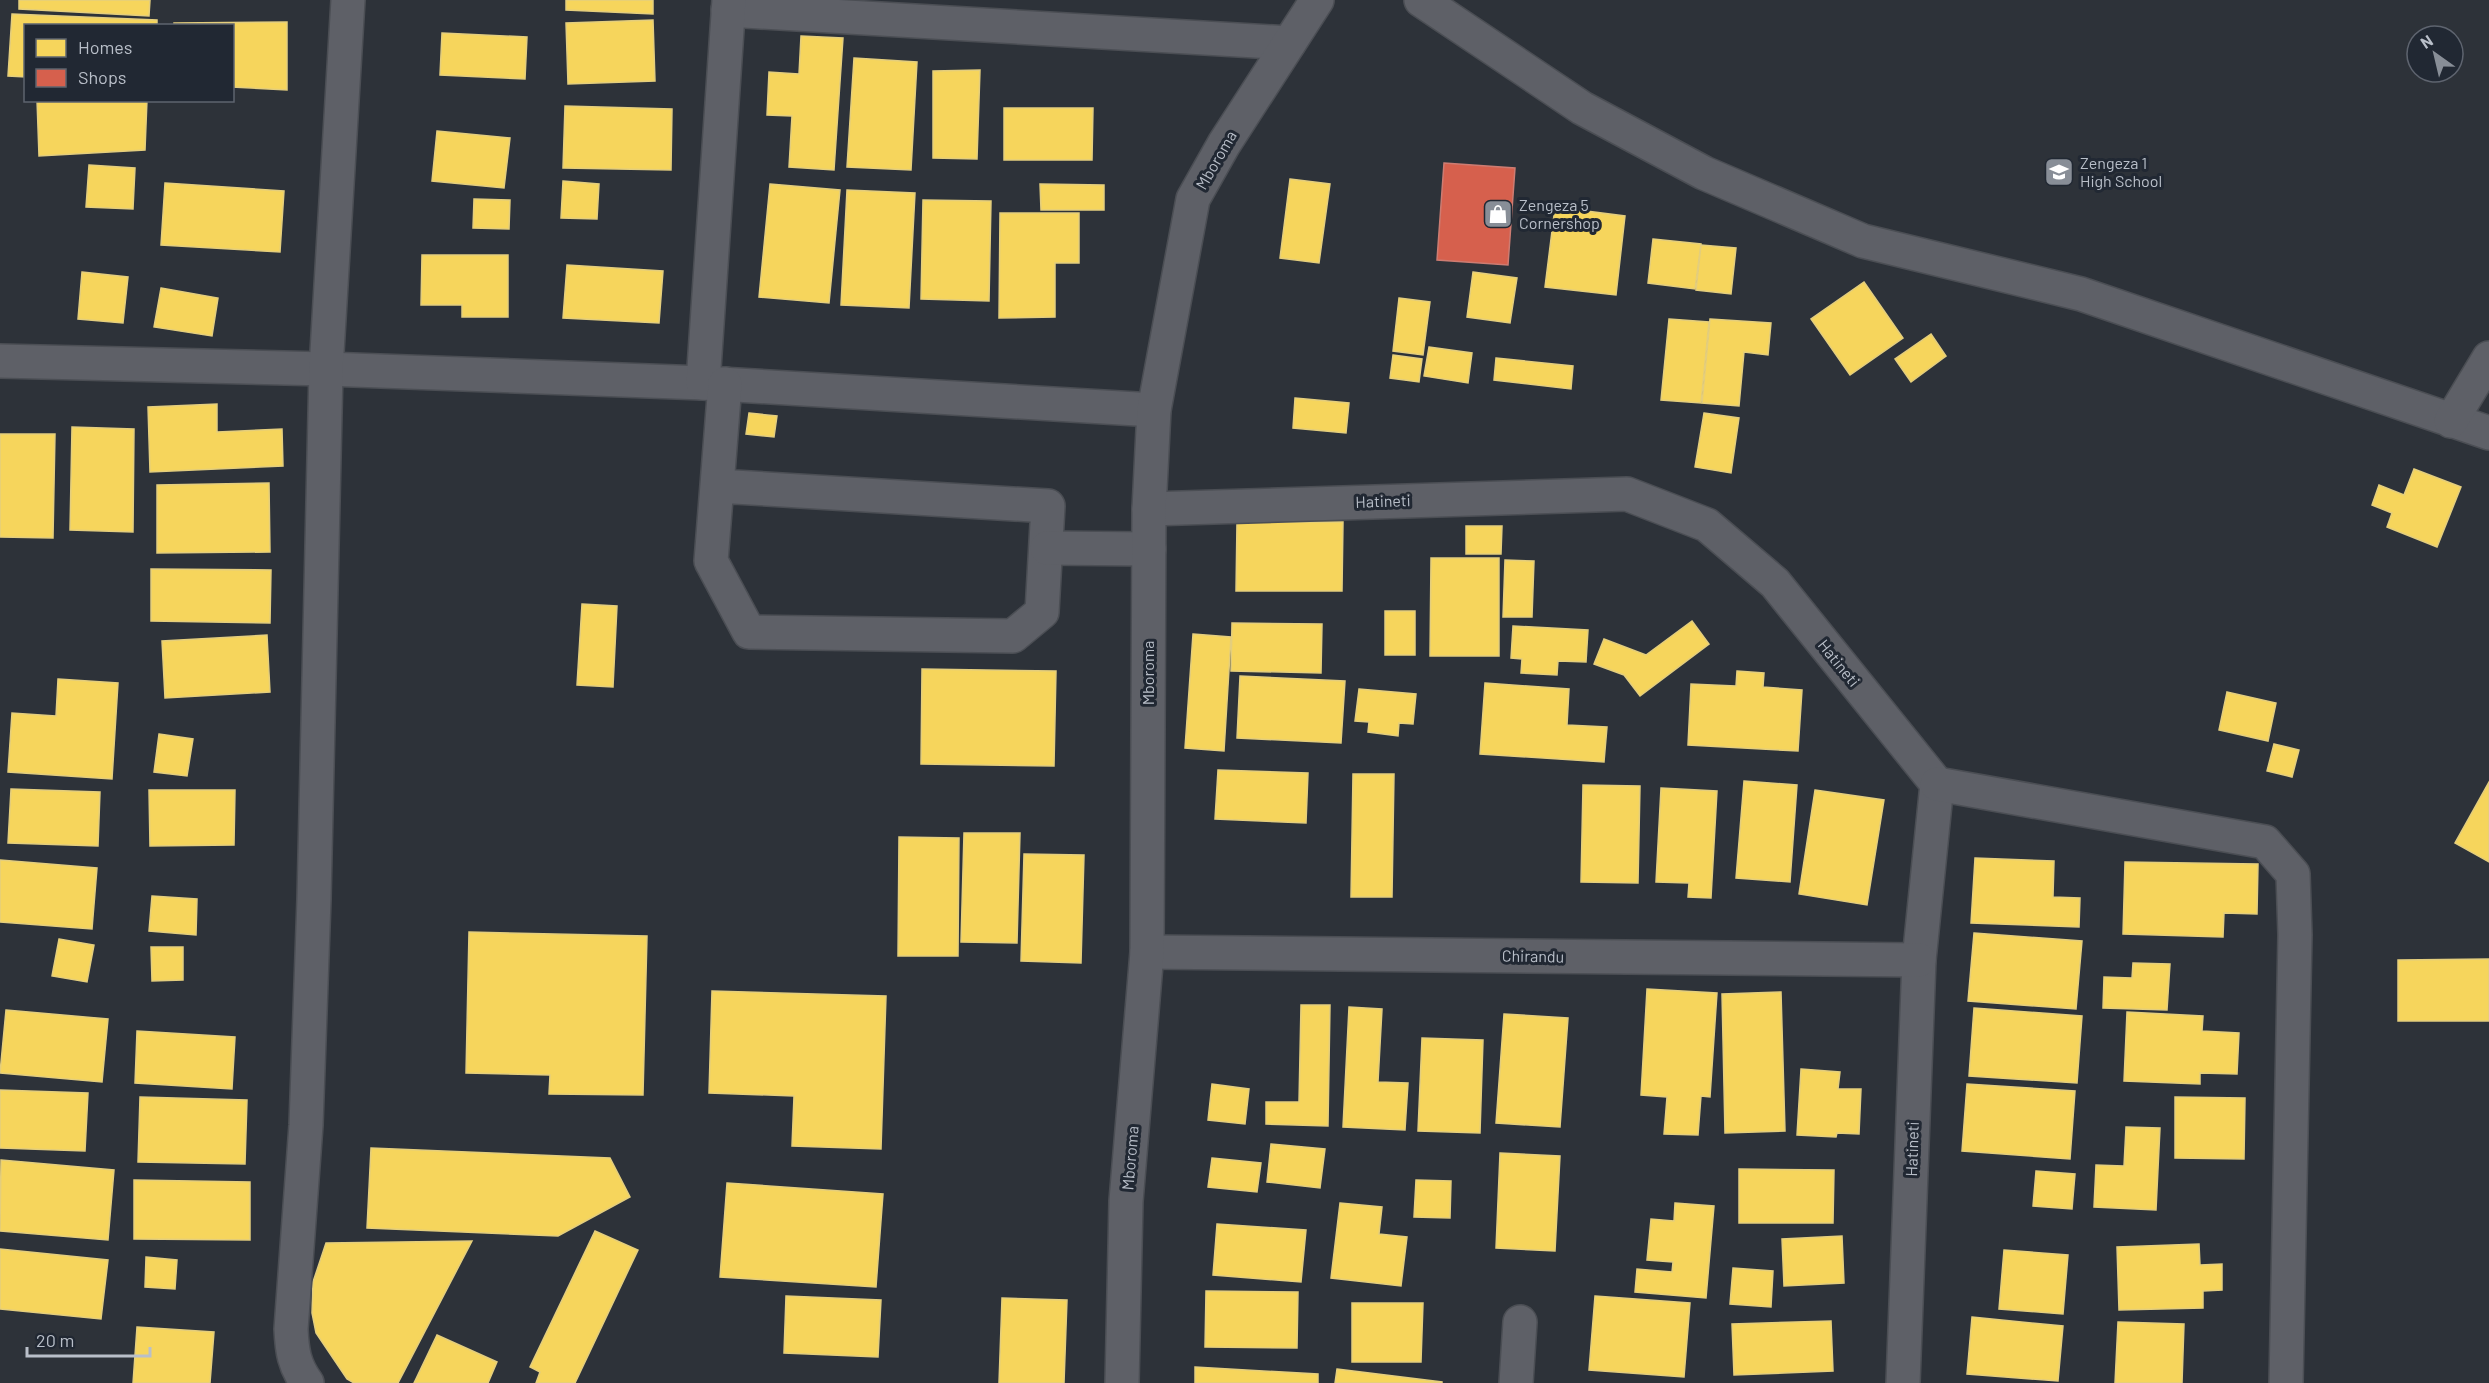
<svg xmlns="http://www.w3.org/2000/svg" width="2489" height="1383" viewBox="0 0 2489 1383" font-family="Barlow,sans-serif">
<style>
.homes{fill:#f6d55c;stroke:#e4ce7d;stroke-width:1.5}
.shops{fill:#d6604d;stroke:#cd7c72;stroke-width:1.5}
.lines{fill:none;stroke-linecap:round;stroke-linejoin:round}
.minor-casing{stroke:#4b4e54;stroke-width:36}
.minor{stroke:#5e6067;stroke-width:33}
.labels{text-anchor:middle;stroke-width:6;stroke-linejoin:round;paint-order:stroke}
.street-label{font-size:16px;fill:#b9bfc9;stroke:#212833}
.poi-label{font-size:16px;fill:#b9bfc9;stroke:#212833;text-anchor:start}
</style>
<rect width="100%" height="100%" fill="#2d3239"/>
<g class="homes">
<polygon points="19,0 150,0 149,16 19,9"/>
<polygon points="566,0 653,0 653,14 566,10"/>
<polygon points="12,14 157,20 157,26 26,26 26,77 8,76"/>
<polygon points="653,20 655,81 568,84 566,23"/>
<polygon points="287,22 287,90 232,87 232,26 174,26 174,23"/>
<polygon points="442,33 527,37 525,79 440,75"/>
<polygon points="801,36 843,38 834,170 789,167 792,116 767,115 769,72 799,74"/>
<polygon points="854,58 917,62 911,170 847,167"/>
<polygon points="980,70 977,159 933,158 933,71"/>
<polygon points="37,100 147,100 145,150 39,156"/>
<polygon points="565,106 672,109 671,170 563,168"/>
<polygon points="1004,108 1093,108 1092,160 1004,160"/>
<polygon points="437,131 510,138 504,188 432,181"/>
<polygon points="89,165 135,168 133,209 86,207"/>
<polygon points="1290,179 1330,184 1319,263 1280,258"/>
<polygon points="563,181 599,184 597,219 561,218"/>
<polygon points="165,183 284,191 280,252 161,245"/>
<polygon points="770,184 840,190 829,303 759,297"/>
<polygon points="1040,184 1104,185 1104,210 1041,210"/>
<polygon points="847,190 915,193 909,308 841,305"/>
<polygon points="474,199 510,200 509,229 473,228"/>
<polygon points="923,200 991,201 989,301 921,299"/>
<polygon points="1555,207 1625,216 1616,295 1545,287"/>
<polygon points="1000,213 1079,213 1079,263 1055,263 1055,317 999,318"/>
<polygon points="1653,239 1701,244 1695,289 1648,283"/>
<polygon points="1701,245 1736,248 1731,294 1696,290"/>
<polygon points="422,255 508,255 508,317 462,317 462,305 421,305"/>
<polygon points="567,265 663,271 659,323 563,318"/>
<polygon points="82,272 128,277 123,323 78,319"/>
<polygon points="1473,272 1517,278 1510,323 1467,317"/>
<polygon points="1864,282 1903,338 1850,375 1811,319"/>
<polygon points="161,288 218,298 212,336 154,327"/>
<polygon points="1399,298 1430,302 1423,355 1393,351"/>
<polygon points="1669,319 1709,322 1701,403 1661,400"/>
<polygon points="1710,319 1771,323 1768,355 1744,352 1739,406 1702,403"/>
<polygon points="1931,334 1946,356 1911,382 1895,359"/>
<polygon points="1429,347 1472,353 1468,383 1424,376"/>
<polygon points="1393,355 1422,359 1419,382 1390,378"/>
<polygon points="1496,358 1573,366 1571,389 1494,380"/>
<polygon points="1295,398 1349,403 1346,433 1293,428"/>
<polygon points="217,404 217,432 282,429 283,466 150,472 148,407"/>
<polygon points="749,413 777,416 774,437 746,434"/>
<polygon points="1704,413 1739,418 1731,473 1695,467"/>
<polygon points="72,427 134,429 133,532 70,530"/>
<polygon points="0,434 55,434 53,538 0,537"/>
<polygon points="2414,469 2461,487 2437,547 2387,527 2392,513 2372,505 2379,485 2404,495"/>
<polygon points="269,483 270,552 157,553 157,485"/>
<polygon points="1237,522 1343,522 1342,591 1236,591"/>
<polygon points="1466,526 1502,526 1501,554 1466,554"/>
<polygon points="1431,558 1499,558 1499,656 1430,656"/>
<polygon points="1505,560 1534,561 1532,617 1503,617"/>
<polygon points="151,569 271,570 270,623 151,621"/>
<polygon points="582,604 617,606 613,687 577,685"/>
<rect x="1385" y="611" width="30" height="44"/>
<polygon points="1692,621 1709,644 1640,696 1624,675 1594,664 1604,639 1646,655"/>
<polygon points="1232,623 1322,624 1321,673 1231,671"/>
<polygon points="1513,626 1588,630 1586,662 1558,661 1557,675 1521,673 1522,659 1511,658"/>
<polygon points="1193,634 1231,637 1224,751 1185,748"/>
<polygon points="267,635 270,692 165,698 162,641"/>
<polygon points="922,669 1056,671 1054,766 921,764"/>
<polygon points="1737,671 1764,673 1763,687 1802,690 1798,751 1688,745 1691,684 1736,686"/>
<polygon points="1240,676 1345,681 1341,743 1237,738"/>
<polygon points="58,679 118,683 112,779 8,772 12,713 56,716"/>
<polygon points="1485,683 1569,689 1567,725 1607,727 1604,762 1480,754"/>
<polygon points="1359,689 1416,694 1413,724 1399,723 1398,736 1368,732 1369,722 1355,721"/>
<polygon points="2227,692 2276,703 2268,741 2219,730"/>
<polygon points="159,734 193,739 187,776 154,772"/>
<polygon points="2274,744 2299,750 2292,777 2267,771"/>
<polygon points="1218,770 1308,773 1306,823 1215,819"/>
<polygon points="1353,774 1394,774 1392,897 1351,897"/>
<polygon points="1744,781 1797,785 1790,882 1736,878"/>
<polygon points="2489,782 2489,862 2455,843"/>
<polygon points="1583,785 1640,786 1638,883 1581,882"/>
<polygon points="1661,788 1717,791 1711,898 1688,897 1689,883 1656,882"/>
<polygon points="11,789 100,792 98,846 8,843"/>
<polygon points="149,790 235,790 234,845 150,846"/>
<polygon points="1815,790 1884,800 1867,905 1799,894"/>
<polygon points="964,833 1020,833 1017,943 961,942"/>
<polygon points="899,837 959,838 958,956 898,956"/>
<polygon points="1024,854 1084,855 1081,963 1021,961"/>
<polygon points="1975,858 2054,861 2053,897 2080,898 2079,927 1971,923"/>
<polygon points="0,860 97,868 92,929 0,922"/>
<polygon points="2125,862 2258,864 2257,914 2224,913 2223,937 2123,934"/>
<polygon points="152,896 197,899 196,935 149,931"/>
<polygon points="469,932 647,936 643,1095 549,1094 550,1075 466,1073"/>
<polygon points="1974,933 2082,941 2076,1009 1968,1001"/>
<polygon points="59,939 94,945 87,982 52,976"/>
<polygon points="151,947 183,947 183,980 152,981"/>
<polygon points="2489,959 2489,1021 2398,1021 2398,960"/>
<polygon points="2133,963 2170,964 2167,1010 2103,1008 2104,977 2132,978"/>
<polygon points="1647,989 1717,993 1710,1097 1701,1096 1698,1135 1664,1134 1667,1097 1641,1095"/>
<polygon points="712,991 886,996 881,1149 792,1146 794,1096 709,1093"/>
<polygon points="1781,992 1785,1131 1725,1133 1722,994"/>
<polygon points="1301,1005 1330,1005 1328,1126 1266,1124 1266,1102 1299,1102"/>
<polygon points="1349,1007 1382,1009 1378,1082 1408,1083 1405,1130 1343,1127"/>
<polygon points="1974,1008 2082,1016 2077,1083 1969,1076"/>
<polygon points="6,1010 108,1019 102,1082 0,1073"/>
<polygon points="2127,1012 2203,1016 2202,1031 2239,1033 2237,1074 2200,1073 2200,1084 2124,1081"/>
<polygon points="1504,1014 1568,1018 1560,1127 1496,1123"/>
<polygon points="137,1031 235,1037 232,1089 135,1083"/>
<polygon points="1422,1038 1483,1040 1480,1133 1418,1131"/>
<polygon points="1801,1069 1840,1072 1838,1089 1861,1089 1859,1134 1837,1133 1836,1137 1797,1135"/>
<polygon points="1212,1084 1249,1089 1245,1124 1208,1120"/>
<polygon points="1967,1084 2075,1091 2070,1159 1962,1151"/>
<polygon points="0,1090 88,1093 85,1151 0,1148"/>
<polygon points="140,1097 247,1100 245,1164 138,1162"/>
<polygon points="2175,1097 2245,1098 2244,1159 2175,1158"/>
<polygon points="2126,1127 2160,1128 2156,1210 2094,1207 2096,1165 2124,1166"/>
<polygon points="1271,1144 1325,1149 1320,1188 1267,1182"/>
<polygon points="371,1148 610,1158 630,1197 558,1236 367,1228"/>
<polygon points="1500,1153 1560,1156 1555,1251 1496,1248"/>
<polygon points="1212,1158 1261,1163 1257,1192 1208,1187"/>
<polygon points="1,1160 114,1170 108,1240 0,1231"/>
<polygon points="1739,1169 1834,1170 1833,1223 1739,1223"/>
<polygon points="2036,1171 2075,1174 2072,1209 2033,1206"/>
<polygon points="134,1180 250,1182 250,1240 134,1239"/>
<polygon points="1416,1180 1451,1181 1450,1218 1414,1217"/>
<polygon points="727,1183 883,1194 876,1287 720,1277"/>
<polygon points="1340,1203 1382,1207 1379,1234 1407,1237 1401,1286 1331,1278"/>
<polygon points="1675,1203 1714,1206 1706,1298 1635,1292 1637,1269 1672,1272 1673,1262 1647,1260 1651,1219 1674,1221"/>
<polygon points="1217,1224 1306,1230 1301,1282 1213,1275"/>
<polygon points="595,1231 638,1250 575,1383 536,1383 540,1372 530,1367"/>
<polygon points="1842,1236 1844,1283 1784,1286 1782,1239"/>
<polygon points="472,1241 398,1383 354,1383 347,1379 316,1333 312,1313 313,1282 326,1243"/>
<polygon points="2199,1244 2200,1265 2222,1264 2222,1290 2203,1291 2203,1308 2119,1310 2117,1247"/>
<polygon points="0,1249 108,1260 101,1319 0,1309"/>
<polygon points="2004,1250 2068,1255 2063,1314 1999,1309"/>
<polygon points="146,1257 177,1260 175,1289 145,1287"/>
<polygon points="1733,1268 1773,1271 1771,1307 1730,1304"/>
<polygon points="1206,1291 1298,1292 1297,1348 1205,1347"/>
<polygon points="786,1296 881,1300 878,1357 784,1353"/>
<polygon points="1595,1296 1690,1303 1684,1377 1589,1370"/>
<polygon points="1002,1298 1067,1300 1064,1383 999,1383"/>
<polygon points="1352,1303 1423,1303 1421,1362 1352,1362"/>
<polygon points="1972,1317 2063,1326 2058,1381 1967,1374"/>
<polygon points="1831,1321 1833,1371 1734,1375 1732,1324"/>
<polygon points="2118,1322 2184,1324 2182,1383 2115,1383"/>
<polygon points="137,1327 214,1332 210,1383 133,1383"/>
<polygon points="437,1335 497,1362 488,1383 414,1383"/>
<polygon points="1195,1367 1318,1374 1318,1383 1195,1383"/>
<polygon points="1337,1369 1442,1382 1442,1383 1335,1383"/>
</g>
<polygon class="shops" points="1444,163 1515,168 1508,265 1437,260"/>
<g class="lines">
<g class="minor-casing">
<g id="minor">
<polyline points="1421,0 1582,108 1704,173 1863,241 2081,294 2489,433"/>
<polyline points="728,10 1289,43"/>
<polyline points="0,361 326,369 703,383 1154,410"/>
<polyline points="703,383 729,0"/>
<polyline points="2451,421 2489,358"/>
<polyline points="717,486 1048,506 1042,612 1013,636 749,632 711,561 725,384"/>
<polyline points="1149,509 1627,494 1707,525 1775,583 1937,784 1919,960 1903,1383"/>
<polyline points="1047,548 1149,549"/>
<polyline points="1937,784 2265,842 2293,874 2295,935 2286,1383"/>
<polyline points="1147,952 1919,960"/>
<path d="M307 1383C294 1365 292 1351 291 1329L306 1125 314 899 326 369 348 0"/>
<polyline points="1122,1383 1126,1201 1147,952 1149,509 1154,410 1193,199 1224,144 1317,0"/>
<polyline points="1516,1383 1520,1322"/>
</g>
</g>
<use href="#minor" class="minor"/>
</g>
<defs>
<g id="school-square" transform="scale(1.5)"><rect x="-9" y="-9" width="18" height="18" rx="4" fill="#888e97" stroke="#212833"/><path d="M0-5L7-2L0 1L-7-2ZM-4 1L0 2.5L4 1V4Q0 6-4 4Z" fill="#fff"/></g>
<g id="shop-square" transform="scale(1.5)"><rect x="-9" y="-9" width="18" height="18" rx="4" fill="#888e97" stroke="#212833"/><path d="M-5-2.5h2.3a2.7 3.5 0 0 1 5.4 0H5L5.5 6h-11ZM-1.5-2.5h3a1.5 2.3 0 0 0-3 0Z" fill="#fff"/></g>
</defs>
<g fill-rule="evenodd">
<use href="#school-square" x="2059" y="172"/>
<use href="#shop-square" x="1498" y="214"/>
</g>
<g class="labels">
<g class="street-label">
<text transform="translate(1216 160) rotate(-60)" y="6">Mboroma</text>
<text transform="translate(1383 501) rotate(-2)" y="6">Hatineti</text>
<text transform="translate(1839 663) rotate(51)" y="6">Hatineti</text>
<text transform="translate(1148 673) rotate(-90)" y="6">Mboroma</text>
<text transform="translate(1533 956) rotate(1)" y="6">Chirandu</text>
<text transform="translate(1912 1149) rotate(-88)" y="6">Hatineti</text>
<text transform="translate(1130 1158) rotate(-85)" y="6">Mboroma</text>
</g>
<g class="poi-label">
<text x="2080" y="169">Zengeza 1<tspan x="2080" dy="18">High School</tspan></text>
<text x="1519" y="211">Zengeza 5<tspan x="1519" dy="18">Cornershop</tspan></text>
</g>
</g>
<rect x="24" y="24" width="210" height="78" fill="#212833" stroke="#5e646f" stroke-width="1.5"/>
<rect x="36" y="39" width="30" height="18" fill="#f6d55c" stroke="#5e646f" stroke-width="1.5"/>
<text x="78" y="54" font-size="18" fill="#b9bfc9">Homes</text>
<rect x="36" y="69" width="30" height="18" fill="#d6604d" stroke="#5e646f" stroke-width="1.5"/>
<text x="78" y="84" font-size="18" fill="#b9bfc9">Shops</text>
<g transform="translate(2435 54) rotate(326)"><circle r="28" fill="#212833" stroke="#5e646f" stroke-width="1.5"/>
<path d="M0-4.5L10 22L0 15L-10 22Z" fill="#888e97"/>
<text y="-9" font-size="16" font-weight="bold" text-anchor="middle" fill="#b9bfc9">N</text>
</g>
<path d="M27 1347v9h123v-9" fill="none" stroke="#b9bfc9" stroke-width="3"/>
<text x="36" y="1347" font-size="18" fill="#b9bfc9" stroke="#212833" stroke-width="4.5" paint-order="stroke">20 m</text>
</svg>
